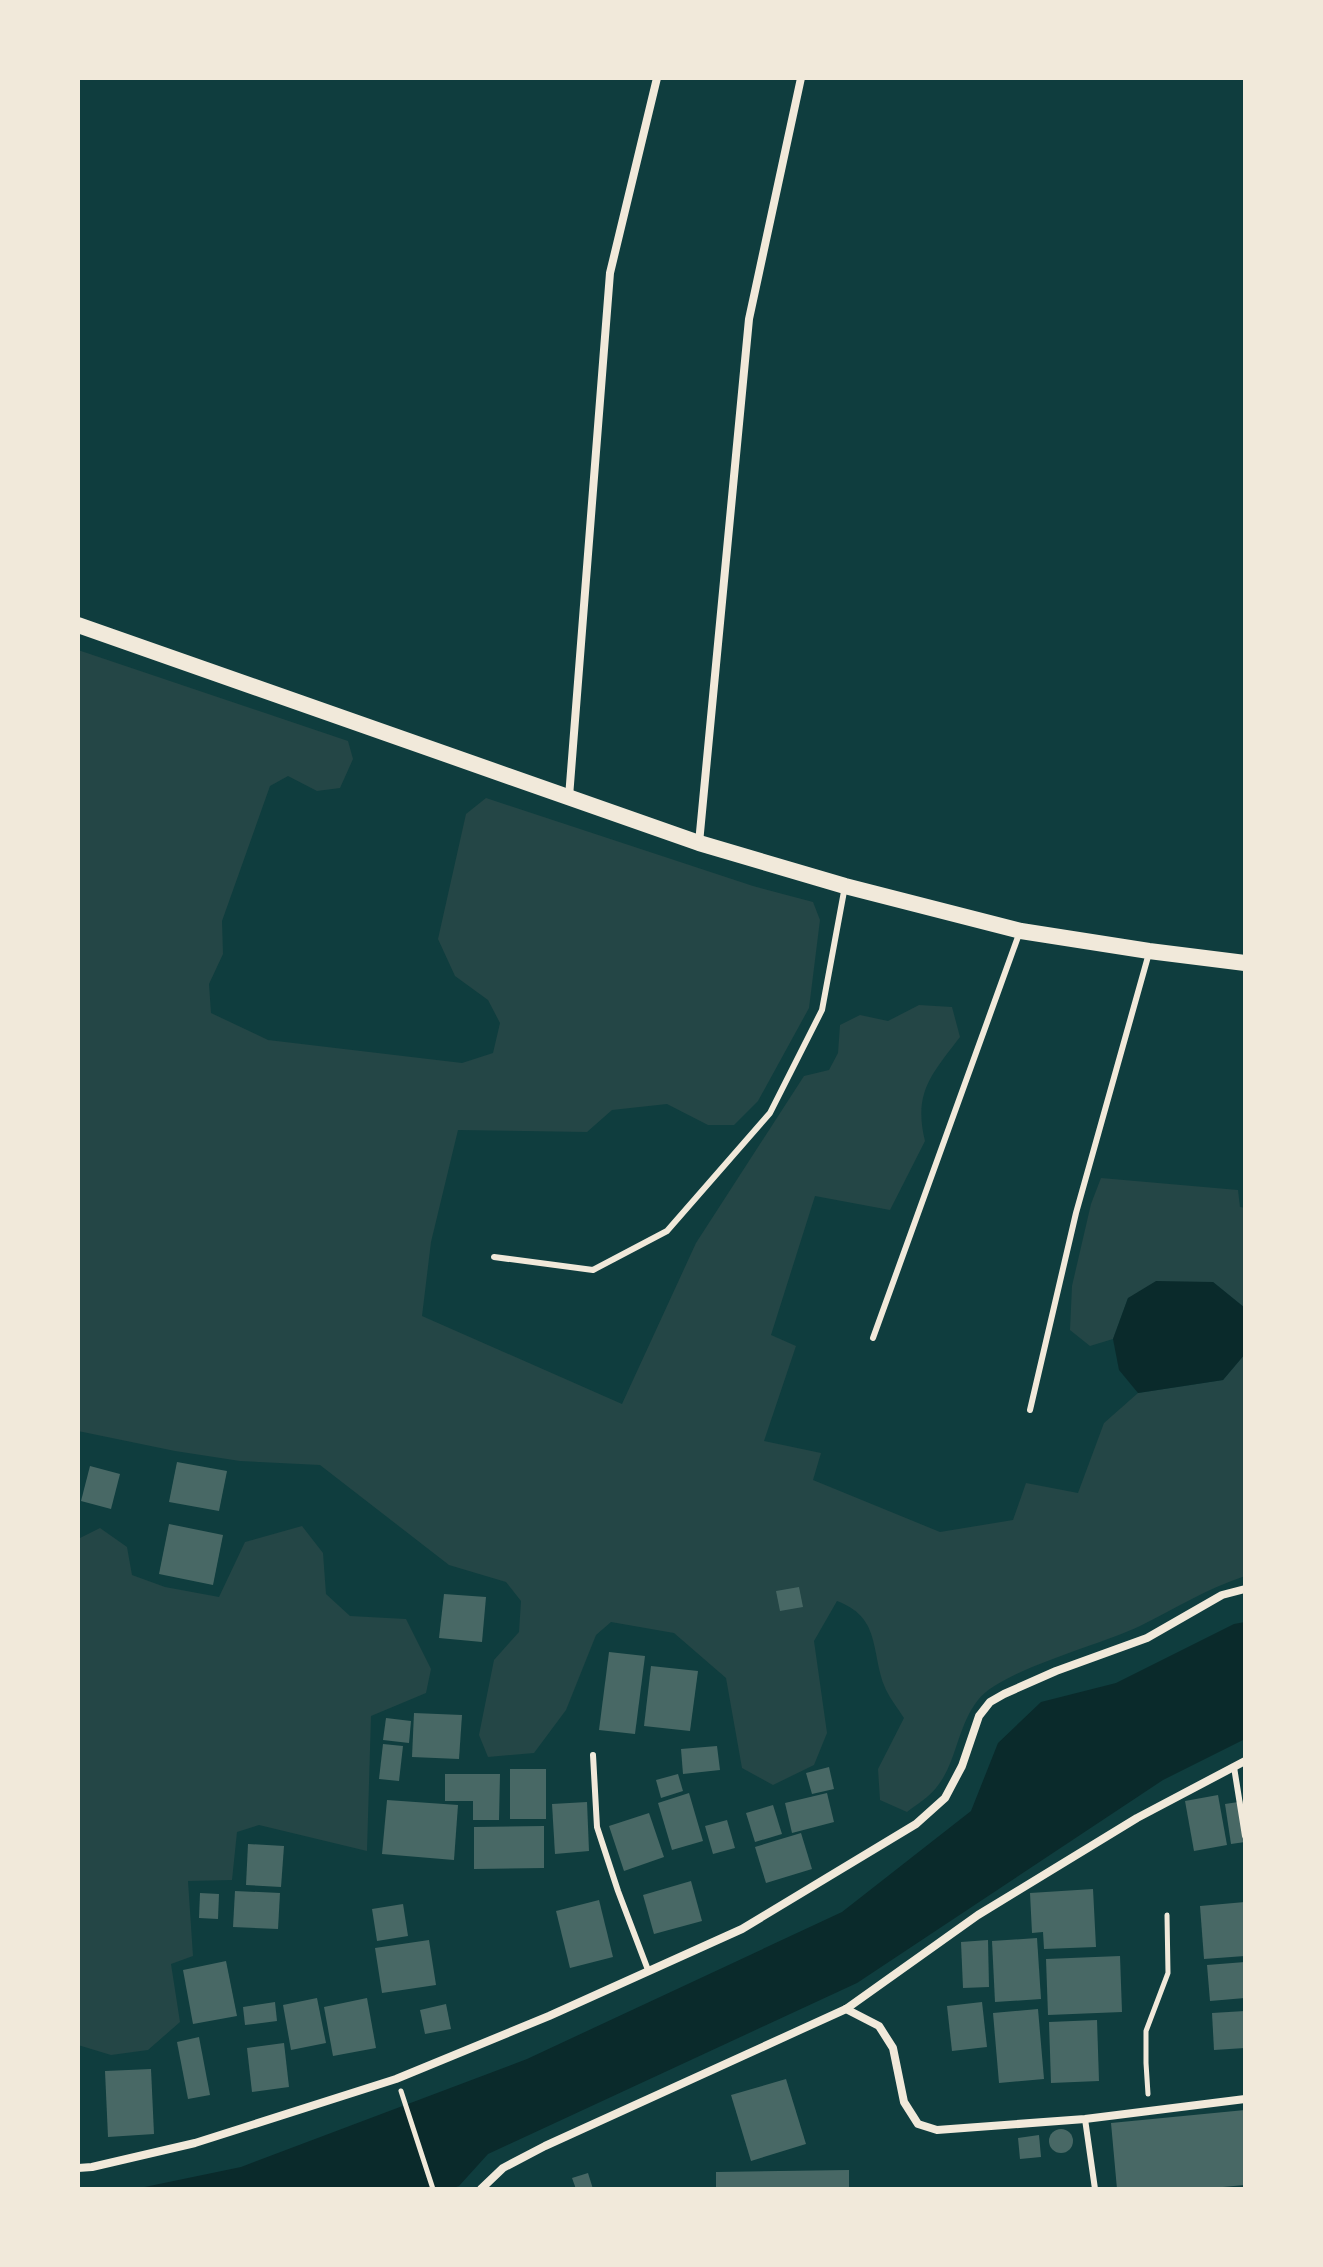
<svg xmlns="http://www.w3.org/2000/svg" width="1323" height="2267" viewBox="0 0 1323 2267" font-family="Inter,sans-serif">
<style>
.green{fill:#244646}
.water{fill:#0a2a2b}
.building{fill:#486865}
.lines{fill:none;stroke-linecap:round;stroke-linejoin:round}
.path{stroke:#f1e9da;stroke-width:5}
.service{stroke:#f1e9da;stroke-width:6}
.minor{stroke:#f1e9da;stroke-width:8}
.secondary{stroke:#f1e9da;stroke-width:16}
</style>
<rect width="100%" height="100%" fill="#0f3d3e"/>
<g class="green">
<path d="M78 650 348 741 353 759 340 788 317 791 288 776 270 786 222 921 223 954 209 984 211 1013 268 1040 462 1063 493 1053 500 1023 488 1000 455 976 438 939 466 814 486 798 753 886 813 902 820 920 809 1008 758 1101 734 1125H708L667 1104 612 1110 587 1132 458 1130 431 1242 422 1316 622 1404 696 1243 804 1076 829 1070 838 1053 840 1025 860 1015 888 1021 919 1005 952 1007 960 1037C932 1074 913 1092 925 1141L890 1210 815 1196 771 1335 796 1346 764 1441 821 1453 813 1480 940 1532 1013 1520 1026 1483 1078 1493 1104 1423 1138 1393 1223 1380 1245 1354V1576C1206 1589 1176 1608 1140 1626 1101 1645 1001 1670 978 1700 957 1726 957 1763 936 1788 929 1797 916 1805 907 1812L880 1800 878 1769 904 1718C897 1707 888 1696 884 1685 871 1649 880 1617 837 1601L814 1641 827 1733 814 1765 773 1785 742 1768 726 1678 674 1633 611 1622 596 1635 566 1710 534 1753 488 1757 479 1735 494 1660 519 1632 521 1601 506 1582 449 1565 320 1465 240 1461 175 1451 78 1431Z"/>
<polygon points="1101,1178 1238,1190 1240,1207 1245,1208 1245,1308 1213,1282 1128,1298 1113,1339 1090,1346 1070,1330 1072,1286 1091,1204"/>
<polygon points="302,1526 323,1553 326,1594 350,1616 406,1619 431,1669 426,1693 371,1716 367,1851 259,1825 237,1832 232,1880 188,1881 193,1956 171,1964 180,2022 148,2050 111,2055 78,2045 78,1539 100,1528 127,1547 132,1575 165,1587 219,1597 245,1542"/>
</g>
<g class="water">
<polygon points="1156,1281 1213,1282 1245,1308 1245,1354 1223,1380 1138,1393 1119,1370 1113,1339 1128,1298"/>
<polygon points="1245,1622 1245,1739 1163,1780 857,1983 488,2154 459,2186 450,2189 135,2189 241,2167 527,2059 842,1912 971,1811 998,1743 1041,1702 1116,1683 1234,1624"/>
</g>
<g class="building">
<polygon points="177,1462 227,1471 219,1511 169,1502"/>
<polygon points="90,1466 120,1474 111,1509 81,1501"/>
<polygon points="169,1524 223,1535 213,1585 159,1574"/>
<polygon points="799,1587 803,1607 780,1611 776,1591"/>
<polygon points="444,1594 486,1597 482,1642 439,1638"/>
<polygon points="609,1652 645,1656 635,1734 599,1730"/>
<polygon points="651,1666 698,1671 690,1731 644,1726"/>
<polygon points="414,1713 462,1715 459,1759 412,1757"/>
<polygon points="386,1718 411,1721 409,1743 383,1740"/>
<polygon points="383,1744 403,1746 399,1781 379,1779"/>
<polygon points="717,1746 720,1770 683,1774 681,1749"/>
<polygon points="829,1767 834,1789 812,1794 806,1773"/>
<rect x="510" y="1769" width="36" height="50"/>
<polygon points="445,1774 500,1774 499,1820 473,1820 473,1801 445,1801"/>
<polygon points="678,1774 683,1791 661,1798 656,1780"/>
<polygon points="689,1793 703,1841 672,1850 658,1803"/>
<polygon points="827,1793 834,1822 792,1833 785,1803"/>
<polygon points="1218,1795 1227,1845 1194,1851 1185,1801"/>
<polygon points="387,1800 458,1805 454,1860 382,1854"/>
<polygon points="1245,1801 1245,1842 1231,1844 1225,1804"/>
<polygon points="587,1802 589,1851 555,1854 552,1804"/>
<polygon points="773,1805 782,1834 755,1842 746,1813"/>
<polygon points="649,1813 664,1857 624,1871 609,1826"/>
<polygon points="727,1820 735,1848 713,1854 705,1826"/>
<polygon points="544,1826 544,1868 474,1869 474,1827"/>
<polygon points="801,1833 812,1869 766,1883 755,1847"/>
<polygon points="248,1844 284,1846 281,1887 246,1885"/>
<polygon points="691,1881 702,1921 654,1934 643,1895"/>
<polygon points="1093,1889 1096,1947 1044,1949 1043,1932 1032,1933 1030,1893"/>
<polygon points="235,1891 280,1893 278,1929 233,1927"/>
<polygon points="200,1893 219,1894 218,1919 199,1918"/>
<polygon points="599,1900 613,1957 570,1968 556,1911"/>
<polygon points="1245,1902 1245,1956 1204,1959 1200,1906"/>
<polygon points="403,1904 408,1936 377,1941 372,1909"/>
<polygon points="1037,1938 1041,1999 995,2002 992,1941"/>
<polygon points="429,1940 436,1985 382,1993 375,1948"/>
<polygon points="988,1940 989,1987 963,1988 961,1942"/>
<polygon points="1120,1956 1122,2012 1048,2015 1046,1959"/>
<polygon points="226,1961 237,2016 193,2024 183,1970"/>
<polygon points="1245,1962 1245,1998 1210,2001 1207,1965"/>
<polygon points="317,1998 326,2043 291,2050 283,2005"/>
<polygon points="367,1998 376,2048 333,2056 324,2007"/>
<polygon points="275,2002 277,2021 245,2025 243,2007"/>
<polygon points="982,2002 987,2047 952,2051 947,2006"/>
<polygon points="446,2004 451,2029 425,2034 420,2010"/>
<polygon points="1038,2009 1044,2079 999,2083 993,2013"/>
<polygon points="1245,2011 1245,2048 1214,2050 1212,2013"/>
<polygon points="1097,2020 1099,2081 1051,2083 1049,2022"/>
<polygon points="199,2037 210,2095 188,2099 177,2042"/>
<polygon points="284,2043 289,2087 252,2092 247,2048"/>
<polygon points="151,2069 154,2134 108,2137 105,2071"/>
<polygon points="786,2079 806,2144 751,2161 731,2095"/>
<polygon points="1245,2110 1245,2185 1201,2189 1117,2189 1111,2123"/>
<circle cx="1061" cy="2141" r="12"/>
<polygon points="1039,2135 1041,2157 1020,2159 1018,2138"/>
<polygon points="849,2170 849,2189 716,2189 716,2172"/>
<polygon points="588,2173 593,2189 576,2189 572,2178"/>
</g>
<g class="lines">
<g class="path">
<polyline points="401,2091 433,2189"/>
<polyline points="1148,2094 1146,2063 1146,2031 1168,1973 1167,1915"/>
</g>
<g class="service">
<polyline points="494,1257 593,1270 667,1231 770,1113 822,1010 845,886"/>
<polyline points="873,1338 1019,934"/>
<polyline points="1030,1410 1076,1213 1149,953"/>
<polyline points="593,1755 597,1827 618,1891 648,1970"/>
<polyline points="1234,1767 1245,1836"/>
<polyline points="1085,2119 1095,2189"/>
</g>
<g class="minor">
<polyline points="569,797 610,273 657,78"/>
<polyline points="699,843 749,319 801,78"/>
<polyline points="846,2009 879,2026 893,2048 904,2102 918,2124 937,2130 1085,2119 1245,2099"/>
<polyline points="78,2168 92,2167 195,2143 396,2079 549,2016 742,1929 916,1824 945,1798 962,1766 979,1716 990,1702 1004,1694 1056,1671 1147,1638 1222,1595 1245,1589"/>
<polyline points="481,2189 503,2168 545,2146 846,2009 978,1915 1137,1818 1245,1761"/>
</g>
<polyline class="secondary" points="78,625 699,843 845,886 1021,931 1149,951 1245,963"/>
</g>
<rect width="1323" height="2267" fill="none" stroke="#f1e9da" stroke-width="160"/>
</svg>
